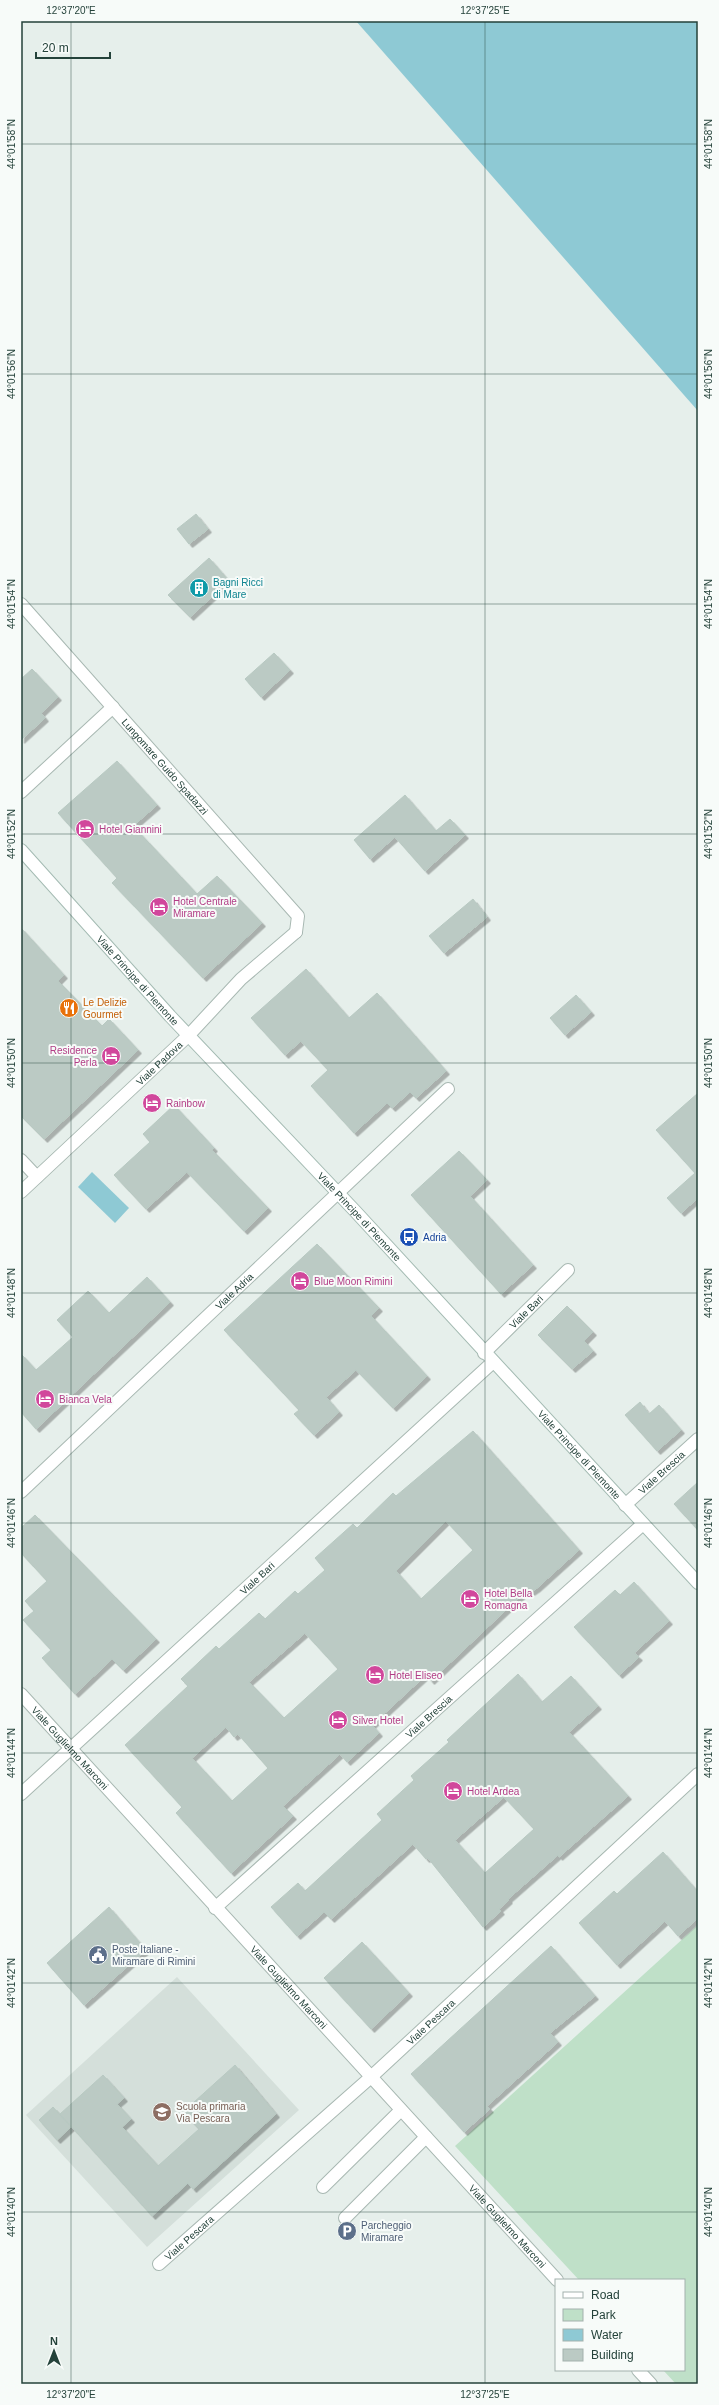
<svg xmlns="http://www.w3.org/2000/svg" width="719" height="2405" viewBox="0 0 719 2405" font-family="Helvetica,sans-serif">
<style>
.built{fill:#d4dfda}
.green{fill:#bfe0c8}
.water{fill:#8ec9d4}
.building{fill:#bbcac4;stroke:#b8c9c2;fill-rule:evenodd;filter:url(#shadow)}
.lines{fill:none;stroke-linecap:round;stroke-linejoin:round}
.lane-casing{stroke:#a8b8b2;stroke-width:14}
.street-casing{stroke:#a8b8b2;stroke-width:14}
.secondary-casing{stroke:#a4bbb3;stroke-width:14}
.lane{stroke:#fff;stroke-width:12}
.street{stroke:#fff;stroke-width:12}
.secondary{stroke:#fff;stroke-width:12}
.ticks{fill:none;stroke:#24423a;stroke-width:1;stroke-opacity:0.45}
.labels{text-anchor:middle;stroke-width:4;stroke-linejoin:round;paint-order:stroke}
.culture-label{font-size:10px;fill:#0d838f;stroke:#f7fbf9;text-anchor:start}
.street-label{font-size:10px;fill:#24423a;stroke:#f7fbf9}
.hotel-label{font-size:10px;fill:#b23c85;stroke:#f7fbf9;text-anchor:start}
.food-label{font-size:10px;fill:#c56008;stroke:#f7fbf9;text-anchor:start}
.transit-label{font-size:10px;fill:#164399;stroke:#f7fbf9;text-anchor:start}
.service-label{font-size:10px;fill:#4e5e75;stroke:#f7fbf9;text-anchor:start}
.education-label{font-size:10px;fill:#785e54;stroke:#f7fbf9;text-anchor:start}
.neatline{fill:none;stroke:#24423a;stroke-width:1.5}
.ticks-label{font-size:10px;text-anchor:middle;fill:#24423a}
</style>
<defs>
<filter id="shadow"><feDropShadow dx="3.5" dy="3.5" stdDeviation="0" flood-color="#0004"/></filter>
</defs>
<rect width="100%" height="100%" fill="#e6efeb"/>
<polygon class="built" points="177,1977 299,2110 147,2247 26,2115"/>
<polygon class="green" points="698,1925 698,2384 676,2384 663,2370 684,2370 684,2280 579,2280 455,2146"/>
<g class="water">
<polygon points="356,21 698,21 698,411"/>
<polygon points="92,1172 129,1208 115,1223 78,1187"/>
</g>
<g class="building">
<polygon points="196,514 208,529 189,544 177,529"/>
<polygon points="209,558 229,581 190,617 168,595"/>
<polygon points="274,653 290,670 261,697 245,679"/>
<polygon points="32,669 58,697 41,713 45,718 21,740 21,679"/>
<polygon points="117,761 157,805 133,826 197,894 217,876 262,923 203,978 112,883 117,878 58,813"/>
<polygon points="405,795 436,831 450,819 465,835 425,871 395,837 370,859 354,840"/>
<polygon points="473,899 487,917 444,953 429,936"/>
<polygon points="21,928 64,975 58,981 102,1026 109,1019 138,1050 44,1139 21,1116"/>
<polygon points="306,969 349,1018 377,993 446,1071 416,1098 410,1092 392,1108 387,1103 354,1133 311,1086 328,1070 301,1041 285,1055 251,1018"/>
<polygon points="576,995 591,1012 565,1035 550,1018"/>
<polygon points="698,1093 698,1198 681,1213 667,1198 695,1173 656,1130"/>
<polygon points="174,1105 214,1148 212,1150 268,1208 244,1231 187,1172 146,1209 114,1175 150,1142 143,1134"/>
<polygon points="459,1151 487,1180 470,1196 533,1265 501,1294 411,1195"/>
<polygon points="317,1244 379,1308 371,1316 427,1376 393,1408 356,1370 326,1397 339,1412 314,1435 294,1414 299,1410 224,1330"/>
<polygon points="147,1277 170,1302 36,1429 21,1412 21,1354 36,1370 73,1337 57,1320 88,1291 109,1313"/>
<polygon points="567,1306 593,1332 584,1341 593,1351 572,1369 538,1335"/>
<polygon points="640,1402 649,1414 659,1405 681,1430 657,1451 625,1415"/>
<path d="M473 1431 579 1550 537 1588 531 1592 528 1589 431 1681 426 1675 372 1725 379 1733 347 1762 340 1754 283 1806 293 1816 231 1873 176 1813 182 1807 125 1745 188 1686 181 1679 216 1646 219 1649 259 1613 265 1619 295 1591 298 1594 325 1570 315 1558 353 1524 357 1528 393 1493 396 1496ZM446 1521 473 1550 421 1599 396 1571ZM305 1633 338 1669 284 1718 249 1682ZM226 1727 234 1737 238 1734 268 1768 232 1801 192 1758Z"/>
<polygon points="698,1482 698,1530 674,1504"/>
<polygon points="35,1515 156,1639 123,1670 112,1659 75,1694 42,1658 51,1650 23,1620 34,1611 25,1601 47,1581 21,1553 21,1528"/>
<polygon points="634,1582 669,1621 634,1653 639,1657 619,1675 574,1627 615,1590 620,1595"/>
<path d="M518 1674 542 1702 571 1676 598 1706 569 1732 628 1796 559 1857 558 1855 508 1899 509 1900 499 1909 501 1911 483 1927 428 1858 426 1859 413 1844 331 1919 324 1912 297 1936 271 1907 298 1883 305 1891 382 1820 377 1814 414 1780 411 1776 449 1742 447 1740ZM504 1797 534 1829 485 1873 455 1840Z"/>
<polygon points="663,1852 698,1892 698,1918 678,1936 665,1921 617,1965 579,1923 614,1891 617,1894"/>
<polygon points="109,1907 146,1950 84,2005 47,1963"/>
<polygon points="362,1942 409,1993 371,2029 324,1978"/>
<polygon points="551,1946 595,1996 550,2033 558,2042 487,2106 490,2109 464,2132 411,2074"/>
<polygon points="235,2065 276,2114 193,2189 188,2183 152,2216 60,2114 103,2075 124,2098 117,2104 131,2119 122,2127 158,2166 199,2129 183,2112"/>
<polygon points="53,2107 71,2127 57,2140 39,2120"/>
</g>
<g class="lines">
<g class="lane-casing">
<g id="lane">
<path id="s1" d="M21 604 298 916 296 932"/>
<polyline points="323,2187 401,2110"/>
<polyline points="345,2218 426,2137"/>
</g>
</g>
<g class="street-casing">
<g id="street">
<polyline points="21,792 113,707"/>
<polyline points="21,1160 37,1177"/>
<path id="s2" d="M21 1192 189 1035 241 979 296 932"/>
<path id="s3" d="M484 1353 568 1270"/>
<path id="s4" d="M21 1492 448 1089"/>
<path id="s5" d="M625 1505 698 1439"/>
<path id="s6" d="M21 1694 557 2280"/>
<path id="s7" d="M21 1794 493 1362"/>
<path id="s8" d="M215 1908 643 1524"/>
<path id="s9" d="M159 2264 371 2077 698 1774"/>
<polyline points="638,2370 651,2384"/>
</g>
</g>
<g class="secondary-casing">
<g id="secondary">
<path id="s10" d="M21 850 170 1016 355 1211 698 1583"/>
</g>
</g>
<use href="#lane" class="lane"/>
<use href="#street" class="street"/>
<use href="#secondary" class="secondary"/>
</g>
<path class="ticks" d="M71 21V2384M485 21V2384M21 144H698M21 374H698M21 604H698M21 834H698M21 1063H698M21 1293H698M21 1523H698M21 1753H698M21 1983H698M21 2212H698"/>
<defs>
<g id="building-disc" transform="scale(1)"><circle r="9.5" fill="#0f9aa8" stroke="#f7fbf9"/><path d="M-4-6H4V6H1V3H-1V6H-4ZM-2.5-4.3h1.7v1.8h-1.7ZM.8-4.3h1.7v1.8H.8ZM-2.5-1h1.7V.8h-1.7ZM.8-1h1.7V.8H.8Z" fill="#fff"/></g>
<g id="hotel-disc" transform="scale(1)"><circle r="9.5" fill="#d1479c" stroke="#f7fbf9"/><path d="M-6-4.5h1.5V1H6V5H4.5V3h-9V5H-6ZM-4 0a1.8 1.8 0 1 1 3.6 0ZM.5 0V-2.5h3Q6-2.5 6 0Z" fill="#fff"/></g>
<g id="restaurant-disc" transform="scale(1)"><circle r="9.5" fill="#e8710a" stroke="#f7fbf9"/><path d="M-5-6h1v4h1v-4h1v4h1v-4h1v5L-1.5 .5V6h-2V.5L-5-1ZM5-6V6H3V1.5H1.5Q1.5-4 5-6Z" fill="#fff"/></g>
<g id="bus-disc" transform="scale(1)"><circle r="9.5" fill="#1a4fb4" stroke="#f7fbf9"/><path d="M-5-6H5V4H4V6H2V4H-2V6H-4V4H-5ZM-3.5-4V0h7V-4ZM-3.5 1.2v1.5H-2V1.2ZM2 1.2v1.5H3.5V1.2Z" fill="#fff"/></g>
<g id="civic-disc" transform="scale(1)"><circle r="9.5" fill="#5c6f8a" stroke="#f7fbf9"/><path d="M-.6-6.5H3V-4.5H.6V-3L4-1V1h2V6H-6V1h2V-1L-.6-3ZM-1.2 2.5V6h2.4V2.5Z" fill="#fff"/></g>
<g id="school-disc" transform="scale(1)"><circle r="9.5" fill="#8d6e63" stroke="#f7fbf9"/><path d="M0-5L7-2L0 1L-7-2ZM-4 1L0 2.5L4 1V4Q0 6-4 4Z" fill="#fff"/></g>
<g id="parking-disc" transform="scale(1)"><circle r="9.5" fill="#5c6f8a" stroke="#f7fbf9"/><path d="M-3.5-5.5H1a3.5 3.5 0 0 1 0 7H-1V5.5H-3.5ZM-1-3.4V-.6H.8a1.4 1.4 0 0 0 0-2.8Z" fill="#fff"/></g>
</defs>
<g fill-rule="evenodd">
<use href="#building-disc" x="199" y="588"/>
<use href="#hotel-disc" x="85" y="829"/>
<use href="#hotel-disc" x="159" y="907"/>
<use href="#restaurant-disc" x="69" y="1008"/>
<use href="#hotel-disc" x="111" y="1056"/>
<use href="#hotel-disc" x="152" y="1103"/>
<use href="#bus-disc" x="409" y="1237"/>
<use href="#hotel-disc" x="300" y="1281"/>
<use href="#hotel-disc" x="45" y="1399"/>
<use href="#hotel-disc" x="470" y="1599"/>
<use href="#hotel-disc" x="375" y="1675"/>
<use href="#hotel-disc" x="338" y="1720"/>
<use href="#hotel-disc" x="453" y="1791"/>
<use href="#civic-disc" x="98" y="1955"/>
<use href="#school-disc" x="162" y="2112"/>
<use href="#parking-disc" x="347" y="2231"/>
</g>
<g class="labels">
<g class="culture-label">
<text x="213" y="586">Bagni Ricci<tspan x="213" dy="12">di Mare</tspan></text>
</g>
<g class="street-label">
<text dy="4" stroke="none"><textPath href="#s1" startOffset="217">Lungomare Guido Spadazzi</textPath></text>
<text dy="4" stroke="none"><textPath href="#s10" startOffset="175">Viale Principe di Piemonte</textPath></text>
<text dy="4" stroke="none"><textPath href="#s2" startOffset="189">Viale Padova</textPath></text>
<text dy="4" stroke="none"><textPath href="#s10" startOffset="499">Viale Principe di Piemonte</textPath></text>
<text dy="4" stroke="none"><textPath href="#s4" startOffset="293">Viale Adria</textPath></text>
<text dy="4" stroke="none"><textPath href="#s3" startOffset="59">Viale Bari</textPath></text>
<text dy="4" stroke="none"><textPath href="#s10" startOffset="823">Viale Principe di Piemonte</textPath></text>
<text dy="4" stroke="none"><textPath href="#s5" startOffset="49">Viale Brescia</textPath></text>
<text dy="4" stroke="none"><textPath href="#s7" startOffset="320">Viale Bari</textPath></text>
<text dy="4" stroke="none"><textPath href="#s8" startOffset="287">Viale Brescia</textPath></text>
<text dy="4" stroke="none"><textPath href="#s6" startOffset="73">Viale Guglielmo Marconi</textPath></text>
<text dy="4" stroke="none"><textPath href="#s6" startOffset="397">Viale Guglielmo Marconi</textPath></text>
<text dy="4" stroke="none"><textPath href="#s9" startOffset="364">Viale Pescara</textPath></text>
<text dy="4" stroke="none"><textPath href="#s6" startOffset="721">Viale Guglielmo Marconi</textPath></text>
<text dy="4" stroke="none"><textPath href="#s9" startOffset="40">Viale Pescara</textPath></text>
</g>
<g class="hotel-label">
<text x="99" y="833">Hotel Giannini</text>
<text x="173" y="905">Hotel Centrale<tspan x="173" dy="12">Miramare</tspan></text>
<text x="97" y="1054" text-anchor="end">Residence<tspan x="97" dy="12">Perla</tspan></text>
<text x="166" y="1107">Rainbow</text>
<text x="314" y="1285">Blue Moon Rimini</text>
<text x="59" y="1403">Bianca Vela</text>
<text x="484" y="1597">Hotel Bella<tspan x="484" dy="12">Romagna</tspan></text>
<text x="389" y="1679">Hotel Eliseo</text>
<text x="352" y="1724">Silver Hotel</text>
<text x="467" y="1795">Hotel Ardea</text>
</g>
<g class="food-label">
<text x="83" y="1006">Le Delizie<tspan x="83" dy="12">Gourmet</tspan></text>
</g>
<g class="transit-label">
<text x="423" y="1241">Adria</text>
</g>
<g class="service-label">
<text x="112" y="1953">Poste Italiane -<tspan x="112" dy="12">Miramare di Rimini</tspan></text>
<text x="361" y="2229">Parcheggio<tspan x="361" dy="12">Miramare</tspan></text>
</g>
<g class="education-label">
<text x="176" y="2110">Scuola primaria<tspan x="176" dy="12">Via Pescara</tspan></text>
</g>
</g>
<rect width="719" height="2405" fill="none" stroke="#f7fbf9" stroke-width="44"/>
<rect x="555" y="2279" width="130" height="92" fill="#f7fbf9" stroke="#a3b1ad"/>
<rect x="563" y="2292" width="20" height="6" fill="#ffffff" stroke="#a3b1ad"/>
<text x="591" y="2299" font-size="12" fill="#24423a">Road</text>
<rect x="563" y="2309" width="20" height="12" fill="#bfe0c8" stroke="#a3b1ad"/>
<text x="591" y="2319" font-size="12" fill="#24423a">Park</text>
<rect x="563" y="2329" width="20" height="12" fill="#8ec9d4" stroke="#a3b1ad"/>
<text x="591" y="2339" font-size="12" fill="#24423a">Water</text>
<rect x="563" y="2349" width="20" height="12" fill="#bbcac4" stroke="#a3b1ad"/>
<text x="591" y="2359" font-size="12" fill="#24423a">Building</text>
<g transform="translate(54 2351)" stroke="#f7fbf9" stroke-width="3" paint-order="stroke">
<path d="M0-3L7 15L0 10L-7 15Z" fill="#24423a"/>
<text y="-6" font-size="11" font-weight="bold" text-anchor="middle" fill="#24423a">N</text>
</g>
<path d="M36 52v6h74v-6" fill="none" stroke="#24423a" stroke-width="2"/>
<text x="42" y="52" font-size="12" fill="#24423a" stroke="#f7fbf9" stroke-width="3" paint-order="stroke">20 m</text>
<rect x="22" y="22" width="675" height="2361" class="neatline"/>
<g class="ticks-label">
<text x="71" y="14">12°37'20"E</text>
<text x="485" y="14">12°37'25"E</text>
<text transform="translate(11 144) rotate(-90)" y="4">44°01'58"N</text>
<text transform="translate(708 144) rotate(-90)" y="4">44°01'58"N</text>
<text transform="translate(11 374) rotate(-90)" y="4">44°01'56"N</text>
<text transform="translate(708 374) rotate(-90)" y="4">44°01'56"N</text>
<text transform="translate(11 604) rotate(-90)" y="4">44°01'54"N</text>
<text transform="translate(708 604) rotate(-90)" y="4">44°01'54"N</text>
<text transform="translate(11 834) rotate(-90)" y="4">44°01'52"N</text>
<text transform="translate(708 834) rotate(-90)" y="4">44°01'52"N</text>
<text transform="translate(11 1063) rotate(-90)" y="4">44°01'50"N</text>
<text transform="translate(708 1063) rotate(-90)" y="4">44°01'50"N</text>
<text transform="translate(11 1293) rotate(-90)" y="4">44°01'48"N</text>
<text transform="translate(708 1293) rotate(-90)" y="4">44°01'48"N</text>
<text transform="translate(11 1523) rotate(-90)" y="4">44°01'46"N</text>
<text transform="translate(708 1523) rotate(-90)" y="4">44°01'46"N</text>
<text transform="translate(11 1753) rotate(-90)" y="4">44°01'44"N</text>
<text transform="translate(708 1753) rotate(-90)" y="4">44°01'44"N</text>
<text transform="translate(11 1983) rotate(-90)" y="4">44°01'42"N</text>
<text transform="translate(708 1983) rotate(-90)" y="4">44°01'42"N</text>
<text transform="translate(11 2212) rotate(-90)" y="4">44°01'40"N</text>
<text transform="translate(708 2212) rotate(-90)" y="4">44°01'40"N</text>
<text x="71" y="2398">12°37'20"E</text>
<text x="485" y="2398">12°37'25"E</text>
</g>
</svg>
